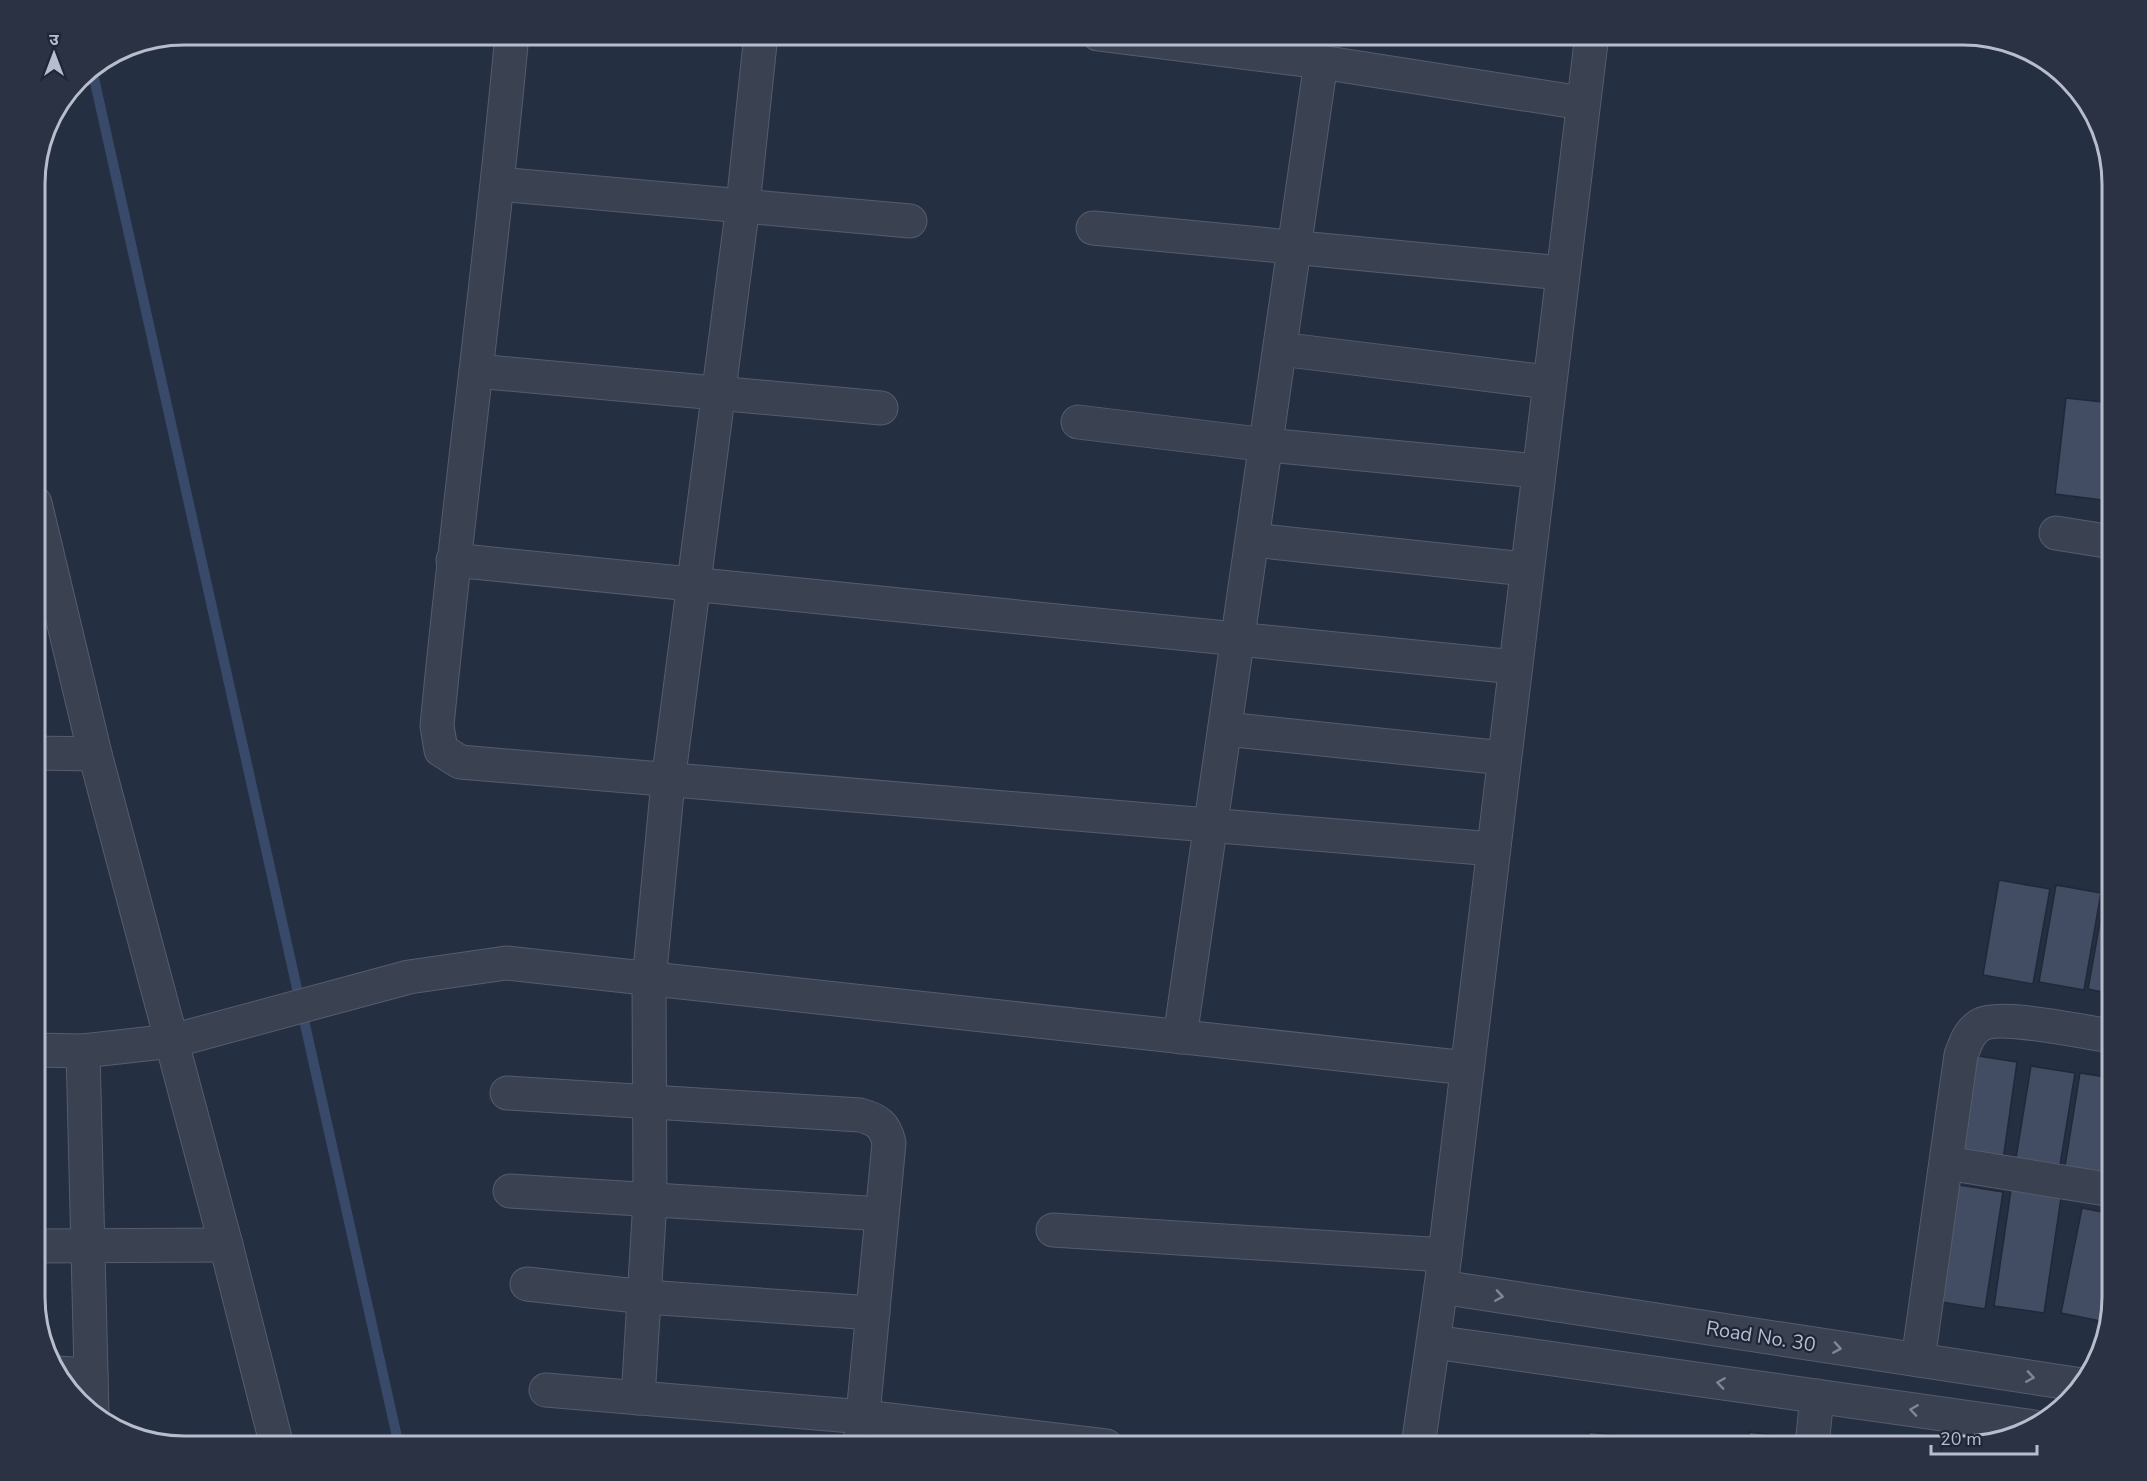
<svg xmlns="http://www.w3.org/2000/svg" width="2147" height="1481" viewBox="0 0 2147 1481" font-family="'Nunito Sans','Noto Sans Devanagari',sans-serif">
<style>
.lines{fill:none;stroke-linecap:round;stroke-linejoin:round}
.stream{stroke:#38496a;stroke-width:10}
.building{fill:#424c62;stroke:#202839;stroke-width:1.5}
.minor-casing{stroke:#555c6c;stroke-width:35}
.tertiary-casing{stroke:#555c6c;stroke-width:35}
.minor{stroke:#3a4252;stroke-width:33}
.tertiary{stroke:#3a4252;stroke-width:33}
.oneway{stroke:#7f8695}
.labels{text-anchor:middle;stroke-width:4.5;stroke-linejoin:round;paint-order:stroke}
.street-label{font-size:20px;fill:#b7bdcc;stroke:#1e2637}
.rim{fill:none;stroke:#b7bdcc;stroke-width:3}
</style>
<rect width="100%" height="100%" fill="#252f42"/>
<g class="lines">
<polyline class="stream" points="92,69 399,1446"/>
</g>
<g class="building">
<polygon points="2066,398 2112,403 2102,500 2055,494"/>
<polygon points="1999,880 2050,889 2033,984 1983,975"/>
<polygon points="2056,885 2101,893 2084,990 2039,982"/>
<polygon points="2105,894 2112,895 2112,994 2088,989"/>
<polygon points="1972,1055 2017,1062 2003,1160 1958,1154"/>
<polygon points="2031,1066 2075,1073 2060,1165 2016,1158"/>
<polygon points="2080,1073 2112,1078 2112,1135 2107,1173 2065,1166"/>
<polygon points="1953,1184 2003,1192 1985,1309 1935,1301"/>
<polygon points="2011,1190 2061,1198 2044,1313 1994,1306"/>
<polygon points="2082,1208 2112,1214 2112,1291 2105,1322 2061,1313"/>
<polygon points="1589,1432 1710,1446 1587,1446"/>
<polygon points="1749,1432 1791,1437 1789,1446 1748,1446"/>
<polygon points="1825,1436 1847,1439 1847,1446 1824,1446"/>
<polygon points="1863,1441 1910,1446 1862,1446"/>
</g>
<g class="lines">
<g class="minor-casing">
<g id="minor">
<path d="M512 34C491 266 459 495 437 726L441 750 460 762 1493 849"/>
<polyline points="1098,34 1321,62 1582,103"/>
<polyline points="498,184 910,221"/>
<polyline points="1093,228 1562,273"/>
<polyline points="1280,349 1548,382"/>
<polyline points="476,371 881,408"/>
<polyline points="1078,422 1267,445 1538,471"/>
<polyline points="35,503 95,754 226,1245 277,1446"/>
<polyline points="2056,533 2112,542"/>
<polyline points="1253,540 1526,569"/>
<polyline points="453,560 1515,667"/>
<polyline points="1225,729 1504,758"/>
<polyline points="35,753 95,754"/>
<polyline points="1180,1037 1321,62"/>
<polyline points="35,1050 83,1051 172,1041 409,977 506,963 1467,1068"/>
<polyline points="83,1051 92,1412"/>
<path d="M507 1093 860 1115C878 1120 885 1125 889 1143L860 1446"/>
<polyline points="1947,1163 2112,1190"/>
<polyline points="510,1191 882,1214"/>
<polyline points="1053,1230 1445,1255"/>
<polyline points="35,1246 226,1245"/>
<polyline points="527,1284 646,1297 873,1313"/>
<path d="M1918 1360 1961 1055C1966 1043 1968 1033 1980 1025 2000 1013 2086 1033 2112 1036"/>
<polyline points="56,1373 91,1375"/>
<polyline points="546,1390 864,1417 1106,1446"/>
<polyline points="638,1398 650,1200 649,981 668,782 743,205 761,34"/>
<polyline points="1812,1446 1817,1396"/>
</g>
</g>
<g class="tertiary-casing">
<g id="tertiary">
<polyline points="1441,1287 2082,1385"/>
<polyline points="1434,1342 2034,1427"/>
<polyline points="1418,1446 1441,1287 1592,34"/>
</g>
</g>
<use href="#minor" class="minor"/>
<use href="#tertiary" class="tertiary"/>
</g>
<defs><path id="oneway-chevron" d="M-2-3.5L2.5 0L-2 3.5" fill="none" stroke-width="1.6" stroke-linecap="round" stroke-linejoin="round" transform="scale(1.5)"/></defs>
<g class="oneway">
<use href="#oneway-chevron" transform="translate(1499 1296) rotate(9)"/>
<use href="#oneway-chevron" transform="translate(1837 1348) rotate(9)"/>
<use href="#oneway-chevron" transform="translate(2030 1377) rotate(9)"/>
<use href="#oneway-chevron" transform="translate(1721 1383) rotate(-172)"/>
<use href="#oneway-chevron" transform="translate(1914 1410) rotate(-172)"/>
</g>
<g class="labels">
<g class="street-label">
<text transform="translate(1761 1336) rotate(9)" y="7">Road No. 30</text>
</g>
</g>
<path d="M0 0H2147V1481H0ZM184 45H1963A139 139 0 0 1 2102 184V1297A139 139 0 0 1 1963 1436H184A139 139 0 0 1 45 1297V184A139 139 0 0 1 184 45Z" fill="#2a3243" fill-rule="evenodd"/>
<path class="rim" d="M184 45H1963A139 139 0 0 1 2102 184V1297A139 139 0 0 1 1963 1436H184A139 139 0 0 1 45 1297V184A139 139 0 0 1 184 45Z"/>
<g transform="translate(54 54)" stroke="#1e2637" stroke-width="4.5" paint-order="stroke">
<path d="M0-4.5L10 22L0 15L-10 22Z" fill="#b7bdcc"/>
<text y="-9" font-size="16" font-weight="bold" text-anchor="middle" fill="#b7bdcc">उ</text>
</g>
<path d="M1931 1445v9h106v-9" fill="none" stroke="#b7bdcc" stroke-width="3"/>
<text x="1940" y="1445" font-size="18" fill="#b7bdcc" stroke="#1e2637" stroke-width="4.5" paint-order="stroke">20 m</text>
</svg>
